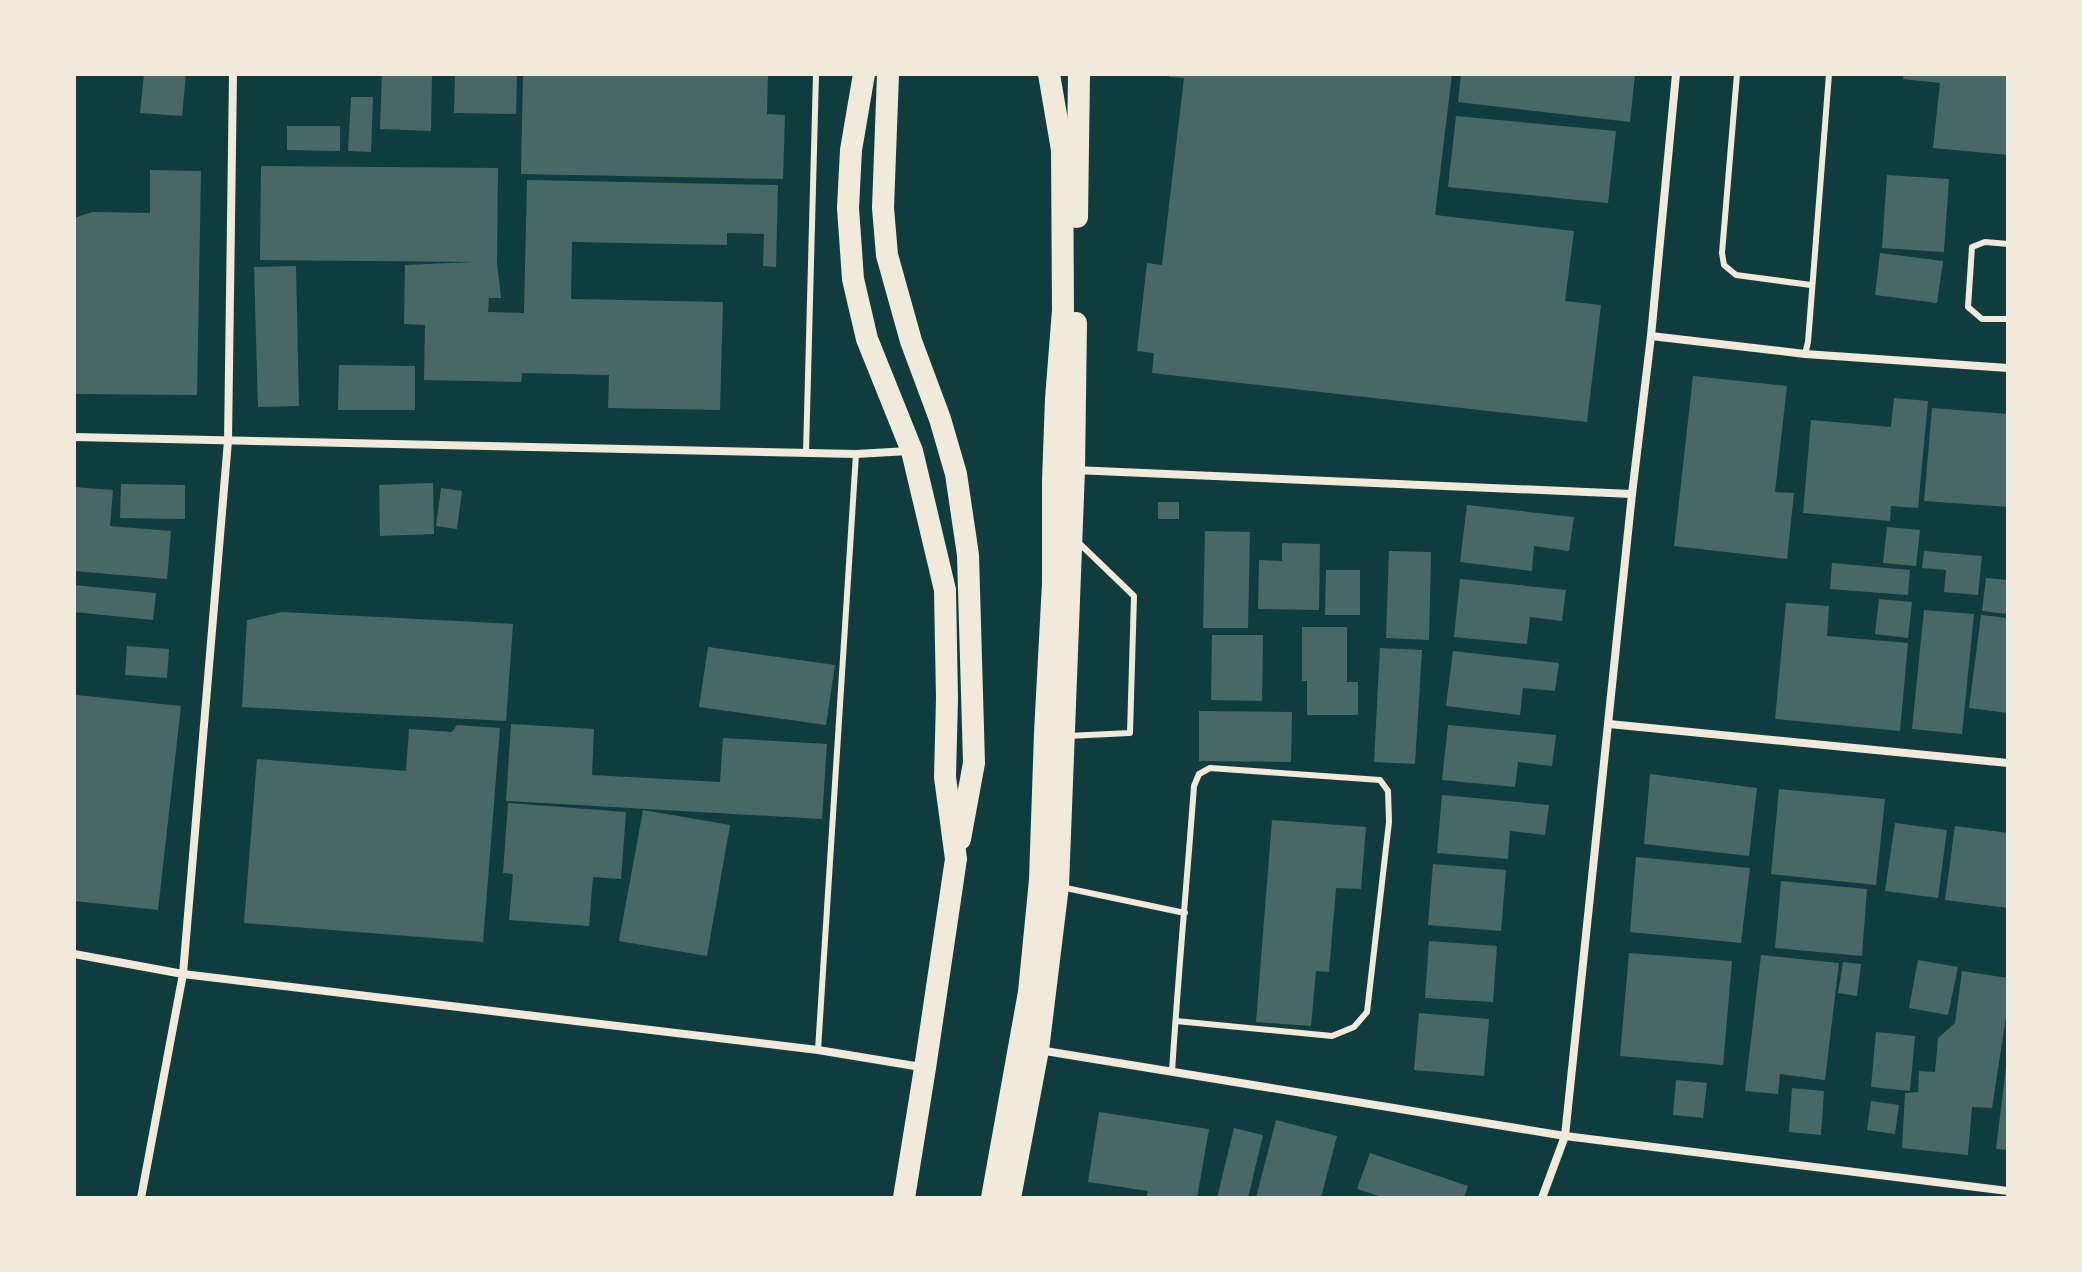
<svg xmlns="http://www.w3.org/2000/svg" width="2082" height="1272" viewBox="0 0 2082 1272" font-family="Barlow,sans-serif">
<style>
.building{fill:#486865}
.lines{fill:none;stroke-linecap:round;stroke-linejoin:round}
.service{stroke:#f1e9da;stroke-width:6}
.minor{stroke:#f1e9da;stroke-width:8}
.trunk{stroke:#f1e9da;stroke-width:22}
</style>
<rect width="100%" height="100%" fill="#0f3d3e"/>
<g class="building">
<polygon points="144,74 186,74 182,116 140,113"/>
<polygon points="382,74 432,74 431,131 380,129"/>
<polygon points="455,74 517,74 516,114 454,113"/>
<polygon points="523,74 768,74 767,114 785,115 783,179 521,174"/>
<polygon points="1170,74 1452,74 1435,215 1574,231 1565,301 1601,305 1587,422 1152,373 1154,353 1137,351 1147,263 1162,265 1184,78 1169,77"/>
<polygon points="1461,74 1635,74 1630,122 1458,102"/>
<polygon points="1904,74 2008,74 2008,155 1933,148 1940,83 1903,79"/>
<polygon points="351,97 373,97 371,152 348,151"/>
<polygon points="1456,116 1616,131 1608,203 1448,187"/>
<polygon points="287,126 340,126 340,151 287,150"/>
<polygon points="261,166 498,168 497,262 501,298 489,298 488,312 524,313 527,180 778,185 776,267 763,266 764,234 727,233 727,245 572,242 571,299 723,302 720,410 608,408 609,375 522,373 521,382 424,380 425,325 404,324 405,265 474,262 260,260"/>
<polygon points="150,170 201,171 197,395 74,394 74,218 92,212 150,213"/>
<polygon points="1887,175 1949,179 1944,252 1882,248"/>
<polygon points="1880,253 1943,261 1937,303 1875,295"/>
<polygon points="296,266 299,406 258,407 254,267"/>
<polygon points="339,365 415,366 415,410 338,410"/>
<polygon points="1693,376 1787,386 1775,492 1794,493 1787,559 1674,546"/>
<polygon points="1894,398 1928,401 1918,508 1891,506 1890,521 1803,513 1811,420 1891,427"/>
<polygon points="1932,408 2008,414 2008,507 1924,501"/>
<polygon points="433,483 434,534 380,536 379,485"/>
<polygon points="121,484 185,485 185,519 120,518"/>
<polygon points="74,487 113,490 110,526 171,531 167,579 74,571"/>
<polygon points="441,488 462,491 457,529 436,526"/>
<rect x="1158" y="502" width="21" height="17"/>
<polygon points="1467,505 1574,517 1569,551 1534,546 1532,571 1460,562"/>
<polygon points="1887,527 1920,530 1916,566 1883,563"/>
<polygon points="1205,531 1250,532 1248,628 1203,628"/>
<polygon points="1282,543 1320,544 1319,610 1258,609 1259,560 1282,561"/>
<polygon points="1389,551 1431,552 1429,640 1386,638"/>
<polygon points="1924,551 1982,556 1978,595 1944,592 1946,570 1922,568"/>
<polygon points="1832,563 1910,570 1908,595 1830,589"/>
<polygon points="1326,570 1360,570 1360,615 1325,615"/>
<polygon points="1986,578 2008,580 2008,614 1982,611"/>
<polygon points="1460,579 1566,590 1562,621 1530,617 1527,644 1454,637"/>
<polygon points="74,585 156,593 153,620 74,612"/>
<polygon points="1879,599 1912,602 1908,638 1875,634"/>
<polygon points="1786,603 1829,606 1827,636 1908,643 1900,731 1775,719"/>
<polygon points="1924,610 1974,614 1962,734 1912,729"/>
<polygon points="282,612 513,624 506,721 242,707 247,620"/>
<polygon points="1981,615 2008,618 2008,713 1969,708"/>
<polygon points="1302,627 1347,627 1347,682 1358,682 1358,715 1307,715 1307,681 1302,681"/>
<polygon points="1212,635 1263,635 1262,701 1211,700"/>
<polygon points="127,646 169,649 167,678 125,675"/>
<polygon points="708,647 835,665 826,725 699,707"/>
<polygon points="1380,648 1422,650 1415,764 1374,762"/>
<polygon points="1453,651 1559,663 1555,691 1523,688 1520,715 1446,706"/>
<polygon points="76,695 181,706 158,910 74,901 74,713"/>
<polygon points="1199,711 1292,712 1291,762 1199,761"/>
<polygon points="511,724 594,729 592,775 720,782 723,738 827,744 822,819 506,801"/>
<polygon points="457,725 500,728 483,942 244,923 257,759 406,771 409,729 452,732"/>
<polygon points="1448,725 1556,735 1552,766 1518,762 1515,787 1442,780"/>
<polygon points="1650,774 1757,788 1749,856 1644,844"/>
<polygon points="1779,789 1885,799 1876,885 1771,874"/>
<polygon points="1442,795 1549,805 1545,835 1510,831 1508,859 1437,853"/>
<polygon points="508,803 626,812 621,879 593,877 589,926 509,920 513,874 503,873"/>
<polygon points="643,810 730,825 707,956 619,941"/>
<polygon points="1272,820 1366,827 1361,889 1336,888 1329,972 1316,971 1311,1026 1256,1022"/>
<polygon points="1895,823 1947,830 1938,898 1885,891"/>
<polygon points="1955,826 2008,833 2008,908 1945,900"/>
<polygon points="1636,857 1750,868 1741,943 1630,932"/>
<polygon points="1433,864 1506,870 1501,931 1428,925"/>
<polygon points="1781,881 1867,889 1862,956 1775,948"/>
<polygon points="1429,941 1497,946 1493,1002 1425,998"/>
<polygon points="1629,953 1732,961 1723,1065 1620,1056"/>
<polygon points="1761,955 1839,963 1825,1080 1780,1074 1778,1094 1745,1091"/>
<polygon points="1918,960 1958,967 1948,1015 1909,1008"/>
<polygon points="1843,962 1861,964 1857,996 1838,993"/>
<polygon points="1962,971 2008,978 2008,1017 2006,1017 1992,1108 1972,1107 1968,1155 1902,1148 1905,1093 1918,1092 1919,1071 1935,1072 1938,1038 1955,1023"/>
<polygon points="1419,1013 1489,1019 1484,1076 1414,1070"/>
<polygon points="1876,1032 1915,1036 1910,1091 1871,1087"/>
<polygon points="2006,1067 2008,1067 2008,1150 1996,1149"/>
<polygon points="1676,1080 1707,1083 1703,1118 1673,1115"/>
<polygon points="1792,1088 1824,1091 1821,1135 1789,1132"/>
<polygon points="1871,1101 1899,1105 1895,1134 1867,1130"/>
<polygon points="1099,1112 1209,1129 1197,1198 1173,1196 1173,1198 1146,1198 1148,1191 1088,1182"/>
<polygon points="1276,1120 1337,1136 1321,1198 1256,1198"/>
<polygon points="1234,1128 1263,1135 1248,1198 1217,1198"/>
<polygon points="1370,1153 1468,1186 1464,1198 1385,1198 1357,1189"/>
</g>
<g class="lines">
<g class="service">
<polyline points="1737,74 1722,253 1724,265 1736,275 1811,285"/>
<polyline points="2008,244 1985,242 1972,247 1968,307 1982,319 2008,319"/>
<polyline points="1805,354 1808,342 1829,74"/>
<polyline points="806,452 816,74"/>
<polyline points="1067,736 1130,733 1134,596 1079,543"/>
<polyline points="1061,887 1185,913"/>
<polyline points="818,1050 856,454"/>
<path d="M1172 1072C1178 976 1187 881 1194 786L1199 774 1210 768 1380 780 1388 791 1389 822 1367 1012 1354 1027 1332 1036 1176 1021"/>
</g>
<g class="minor">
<polyline points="1651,336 1805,354 2008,368"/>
<polyline points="74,437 856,454 909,451"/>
<polyline points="1074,470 1632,494"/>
<polyline points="1609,724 2008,763"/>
<polyline points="74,954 183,974 818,1050 921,1067"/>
<polyline points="1039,1050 1565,1136 2008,1191"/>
<polyline points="141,1198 183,974 228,441 233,74"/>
<polyline points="1542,1198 1565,1136 1632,494 1651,336 1676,74"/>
</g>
<g class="trunk">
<polyline points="864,74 851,150 848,208 853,279 867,339 912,451 945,590 947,699 945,777 956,859 925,1068 904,1198"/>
<polyline points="888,74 883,208 887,255 911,341 940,419 956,474 968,555 974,763 960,839"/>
<polyline points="1077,217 1079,74"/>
<polyline points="992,1198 1029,992 1040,880 1045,733 1053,583 1053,481 1056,399 1063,310 1062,150 1049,74"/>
<polyline points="1010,1198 1038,1050 1058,886 1074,470 1076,323"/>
</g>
</g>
<rect width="2082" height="1272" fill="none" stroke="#f1e9da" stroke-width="152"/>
</svg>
